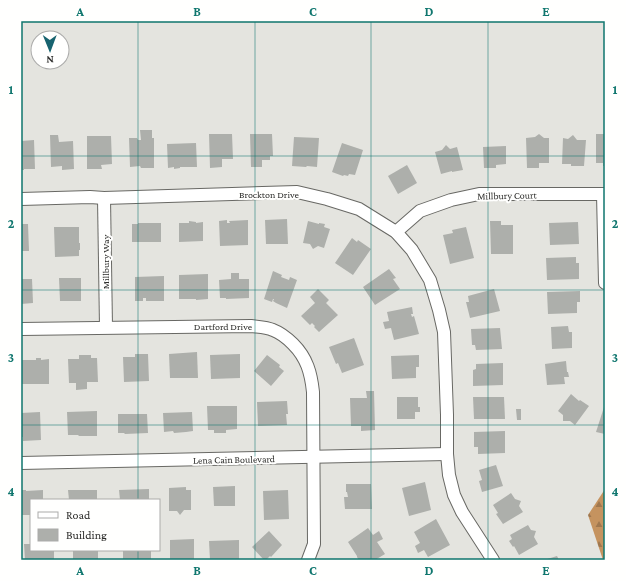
<svg xmlns="http://www.w3.org/2000/svg" width="626" height="581" viewBox="0 0 626 581" font-family="'Crimson Pro',serif">
<style>
.forest{fill:url(#forest-firs)}
.building{fill:#adafab}
.lines{fill:none;stroke-linecap:round;stroke-linejoin:round}
.minor-casing{stroke:#686864;stroke-width:14}
.minor{stroke:#fff;stroke-width:12}
.grid{fill:none;stroke:#0f766e;stroke-width:1;stroke-opacity:0.55}
.labels{text-anchor:middle;stroke-width:4;stroke-linejoin:round;paint-order:stroke}
.street-label{font-size:10px;fill:#2d2d2b;stroke:#fffffe}
.neatline{fill:none;stroke:#0f766e;stroke-width:1.5}
.grid-label{font-size:13px;text-anchor:middle;font-weight:bold;fill:#0f766e}
</style>
<defs>
<pattern id="forest-firs" width="22" height="20" patternUnits="userSpaceOnUse"><rect width="22" height="20" fill="#c5935f"/><path d="M5 1l3.5 6h-7zM16 11l3.5 6h-7z" fill="#a0784f"/></pattern>
</defs>
<rect width="100%" height="100%" fill="#e4e4df"/>
<polygon class="forest" points="605,489 605,560 603,560 588,515"/>
<g class="building">
<polygon points="140,130 152,130 152,138 154,138 154,168 141,168 140,166 130,167 129,138 137,138 138,140 141,140"/>
<polygon points="209,134 232,134 233,159 222,159 222,167 210,168"/>
<polygon points="250,134 272,134 273,156 270,156 270,160 262,160 262,167 251,167"/>
<polygon points="539,134 544,138 549,138 549,163 539,163 539,168 527,168 526,138 535,137"/>
<polygon points="596,134 605,134 605,166 603,166 603,163 596,163"/>
<polygon points="50,135 58,135 59,142 73,141 74,169 62,170 62,166 51,167"/>
<polygon points="573,135 577,140 586,140 584,166 571,166 571,164 562,164 563,138 568,139"/>
<polygon points="87,136 111,136 112,164 101,165 102,169 87,169"/>
<polygon points="294,137 319,138 317,167 307,166 306,167 292,166"/>
<polygon points="34,140 35,169 24,169 24,170 21,170 21,141"/>
<polygon points="196,143 197,167 180,167 180,168 174,169 174,167 168,168 167,144"/>
<polygon points="342,143 363,150 355,175 349,174 348,176 344,175 343,176 332,172"/>
<polygon points="446,145 450,149 457,147 463,170 452,172 452,171 441,174 435,152 442,150"/>
<polygon points="506,146 506,164 496,165 496,168 484,168 483,147"/>
<polygon points="407,165 417,183 398,194 388,176"/>
<polygon points="287,219 288,244 266,244 265,220"/>
<polygon points="227,220 227,223 230,223 229,221 248,220 248,245 220,246 219,221"/>
<polygon points="189,221 196,222 196,223 203,222 203,241 179,242 179,223 189,223"/>
<polygon points="308,221 319,224 319,223 325,224 324,227 330,229 324,248 318,246 313,249 310,244 303,243"/>
<polygon points="490,221 501,221 501,225 513,225 513,254 491,254"/>
<polygon points="578,222 579,244 550,245 549,223"/>
<polygon points="138,223 161,223 161,242 132,242 132,224 138,224"/>
<polygon points="21,224 28,224 29,251 21,251"/>
<polygon points="54,227 79,227 79,243 80,243 80,250 79,250 79,256 55,257"/>
<polygon points="466,227 474,258 450,264 443,235 453,233 452,230"/>
<polygon points="352,238 357,242 358,240 371,249 353,275 335,263"/>
<polygon points="576,257 576,263 579,263 579,279 547,280 546,258"/>
<polygon points="389,269 396,278 393,279 400,289 375,305 363,287"/>
<polygon points="273,271 282,275 281,277 289,280 290,277 297,280 287,308 276,303 273,301 274,299 273,299 272,302 264,299"/>
<polygon points="231,273 239,273 239,279 249,279 249,298 226,299 226,298 220,298 219,280 231,279"/>
<polygon points="208,274 208,299 196,300 196,299 179,299 179,275"/>
<polygon points="164,276 164,301 146,301 146,298 143,298 143,301 135,301 135,277"/>
<polygon points="59,278 81,278 81,301 60,301"/>
<polygon points="21,279 32,279 33,303 21,304"/>
<polygon points="318,289 329,300 326,303 338,315 319,332 314,327 315,326 312,323 310,325 301,316 315,303 310,297"/>
<polygon points="494,289 500,311 470,318 466,302 469,302 468,296"/>
<polygon points="580,291 580,302 577,302 577,313 548,314 547,292"/>
<polygon points="412,307 413,314 411,314 412,317 414,316 419,334 394,340 391,328 385,329 383,322 389,321 387,312"/>
<polygon points="568,326 569,332 572,332 572,348 552,349 551,327"/>
<polygon points="500,328 502,349 476,350 475,345 472,345 471,329"/>
<polygon points="354,338 364,365 342,373 338,363 336,364 329,347"/>
<polygon points="197,352 198,378 170,378 169,354"/>
<polygon points="135,354 148,354 149,381 124,382 123,357 135,357"/>
<polygon points="240,354 240,378 211,379 210,355"/>
<polygon points="79,355 91,355 91,358 97,358 98,382 87,382 87,389 76,390 76,383 69,383 68,359 79,359"/>
<polygon points="267,355 280,365 279,367 284,371 271,386 254,371"/>
<polygon points="419,355 419,367 416,367 416,378 392,379 391,356"/>
<polygon points="36,358 41,358 41,360 49,359 49,384 21,384 21,360 36,360"/>
<polygon points="566,361 567,372 568,372 569,377 564,377 565,384 547,385 545,364"/>
<polygon points="503,363 503,385 473,386 473,370 476,369 476,364"/>
<polygon points="366,391 374,391 375,430 361,431 361,426 351,426 350,398 367,398"/>
<polygon points="571,394 579,401 580,400 589,406 575,425 570,421 563,421 563,415 558,411"/>
<polygon points="397,397 418,397 418,407 420,407 420,412 415,412 415,419 397,419"/>
<polygon points="473,397 504,397 505,419 474,419"/>
<polygon points="287,401 288,414 286,414 287,425 258,426 257,402"/>
<polygon points="605,404 605,434 596,432"/>
<polygon points="207,406 237,406 237,429 226,430 226,433 214,433 214,430 208,430"/>
<polygon points="516,409 521,409 521,420 517,420"/>
<polygon points="97,411 97,436 78,436 79,435 68,435 67,412"/>
<polygon points="40,412 41,440 23,441 23,437 21,437 21,413"/>
<polygon points="192,412 193,431 186,432 174,433 173,431 164,432 163,413"/>
<polygon points="118,414 147,414 148,433 125,434 124,433 118,433"/>
<polygon points="505,431 505,453 478,454 478,447 474,447 474,432"/>
<polygon points="496,465 503,486 482,492 479,481 482,480 479,470"/>
<polygon points="425,482 431,510 409,516 402,488"/>
<polygon points="346,484 371,484 372,509 345,509 344,497 348,497 347,492 346,492"/>
<polygon points="235,486 235,506 214,506 213,487"/>
<polygon points="186,487 186,490 191,490 191,510 184,510 180,515 177,511 169,511 169,488"/>
<polygon points="149,489 149,500 120,500 119,490"/>
<polygon points="21,490 26,490 26,491 43,490 43,500 31,500 31,515 21,515"/>
<polygon points="68,490 97,490 97,500 69,500"/>
<polygon points="288,490 289,519 264,520 263,491"/>
<polygon points="511,493 515,499 521,501 519,506 523,512 503,524 496,514 498,513 493,505"/>
<polygon points="436,519 450,545 428,557 424,550 418,553 415,546 420,543 414,532"/>
<polygon points="528,525 531,530 536,531 534,537 538,544 519,555 514,546 513,547 509,541 512,539 510,535"/>
<polygon points="368,528 373,535 379,531 383,539 377,542 385,554 375,560 359,560 357,557 357,556 348,542"/>
<polygon points="269,531 282,545 271,557 270,556 266,560 264,560 252,547"/>
<polygon points="194,539 194,560 170,560 170,540"/>
<polygon points="239,540 239,560 210,560 209,541"/>
<polygon points="24,544 31,544 31,550 54,550 54,560 25,560"/>
<rect x="73" y="550" width="25" height="10"/>
<rect x="123" y="550" width="28" height="10"/>
<polygon points="557,556 559,560 544,560"/>
</g>
<g class="lines">
<g class="minor-casing">
<g id="minor">
<polyline points="603,194 605,283"/>
<polyline points="104,198 106,327"/>
<polyline points="21,199 90,197 104,198 297,192 327,199 359,209 396,232 412,250 430,280 439,310 444,332 447,415 447,454 449,475 454,495 462,512 493,560"/>
<polyline points="396,232 420,211 451,200 479,194 605,194"/>
<path d="M21 329 251 326C258 327 266 327 273 330 281 333 287 338 293 344 307 358 311 373 313 392L314 544 308 560"/>
<polyline points="21,463 447,454"/>
</g>
</g>
<use href="#minor" class="minor"/>
</g>
<path class="grid" d="M138 21V500M255 21V560M371 21V560M488 21V560M21 156H605M21 290H605M21 425H605M138 550V560"/>
<g class="labels">
<g class="street-label">
<text x="269" y="198">Brockton Drive</text>
<text transform="translate(507 195) rotate(-1)" y="4">Millbury Court</text>
<text transform="translate(105 262) rotate(-90)" y="4">Millbury Way</text>
<text x="223" y="330">Dartford Drive</text>
<text transform="translate(234 459) rotate(-1)" y="4">Lena Cain Boulevard</text>
</g>
</g>
<rect width="626" height="581" fill="none" stroke="#fffffe" stroke-width="44"/>
<rect x="30" y="499" width="130" height="52" fill="#fffffe" stroke="#ababaa"/>
<rect x="38" y="512" width="20" height="6" fill="#ffffff" stroke="#ababaa"/>
<text x="66" y="519" font-size="12" fill="#2d2d2b">Road</text>
<rect x="38" y="529" width="20" height="12" fill="#adafab" stroke="#ababaa"/>
<text x="66" y="539" font-size="12" fill="#2d2d2b">Building</text>
<g transform="translate(50 50) rotate(179)"><circle r="19" fill="#fffffe" stroke="#ababaa"/>
<path d="M0-3L7 15L0 10L-7 15Z" fill="#17636f"/>
<text y="-6" font-size="11" font-weight="bold" text-anchor="middle" fill="#2d2d2b">N</text>
</g>
<rect x="22" y="22" width="582" height="537" class="neatline"/>
<g class="grid-label">
<text x="80" y="16">A</text>
<text x="197" y="16">B</text>
<text x="313" y="16">C</text>
<text x="429" y="16">D</text>
<text x="546" y="16">E</text>
<text x="11" y="94">1</text>
<text x="615" y="94">1</text>
<text x="11" y="228">2</text>
<text x="615" y="228">2</text>
<text x="11" y="362">3</text>
<text x="615" y="362">3</text>
<text x="11" y="496">4</text>
<text x="615" y="496">4</text>
<text x="80" y="575">A</text>
<text x="197" y="575">B</text>
<text x="313" y="575">C</text>
<text x="429" y="575">D</text>
<text x="546" y="575">E</text>
</g>
</svg>
